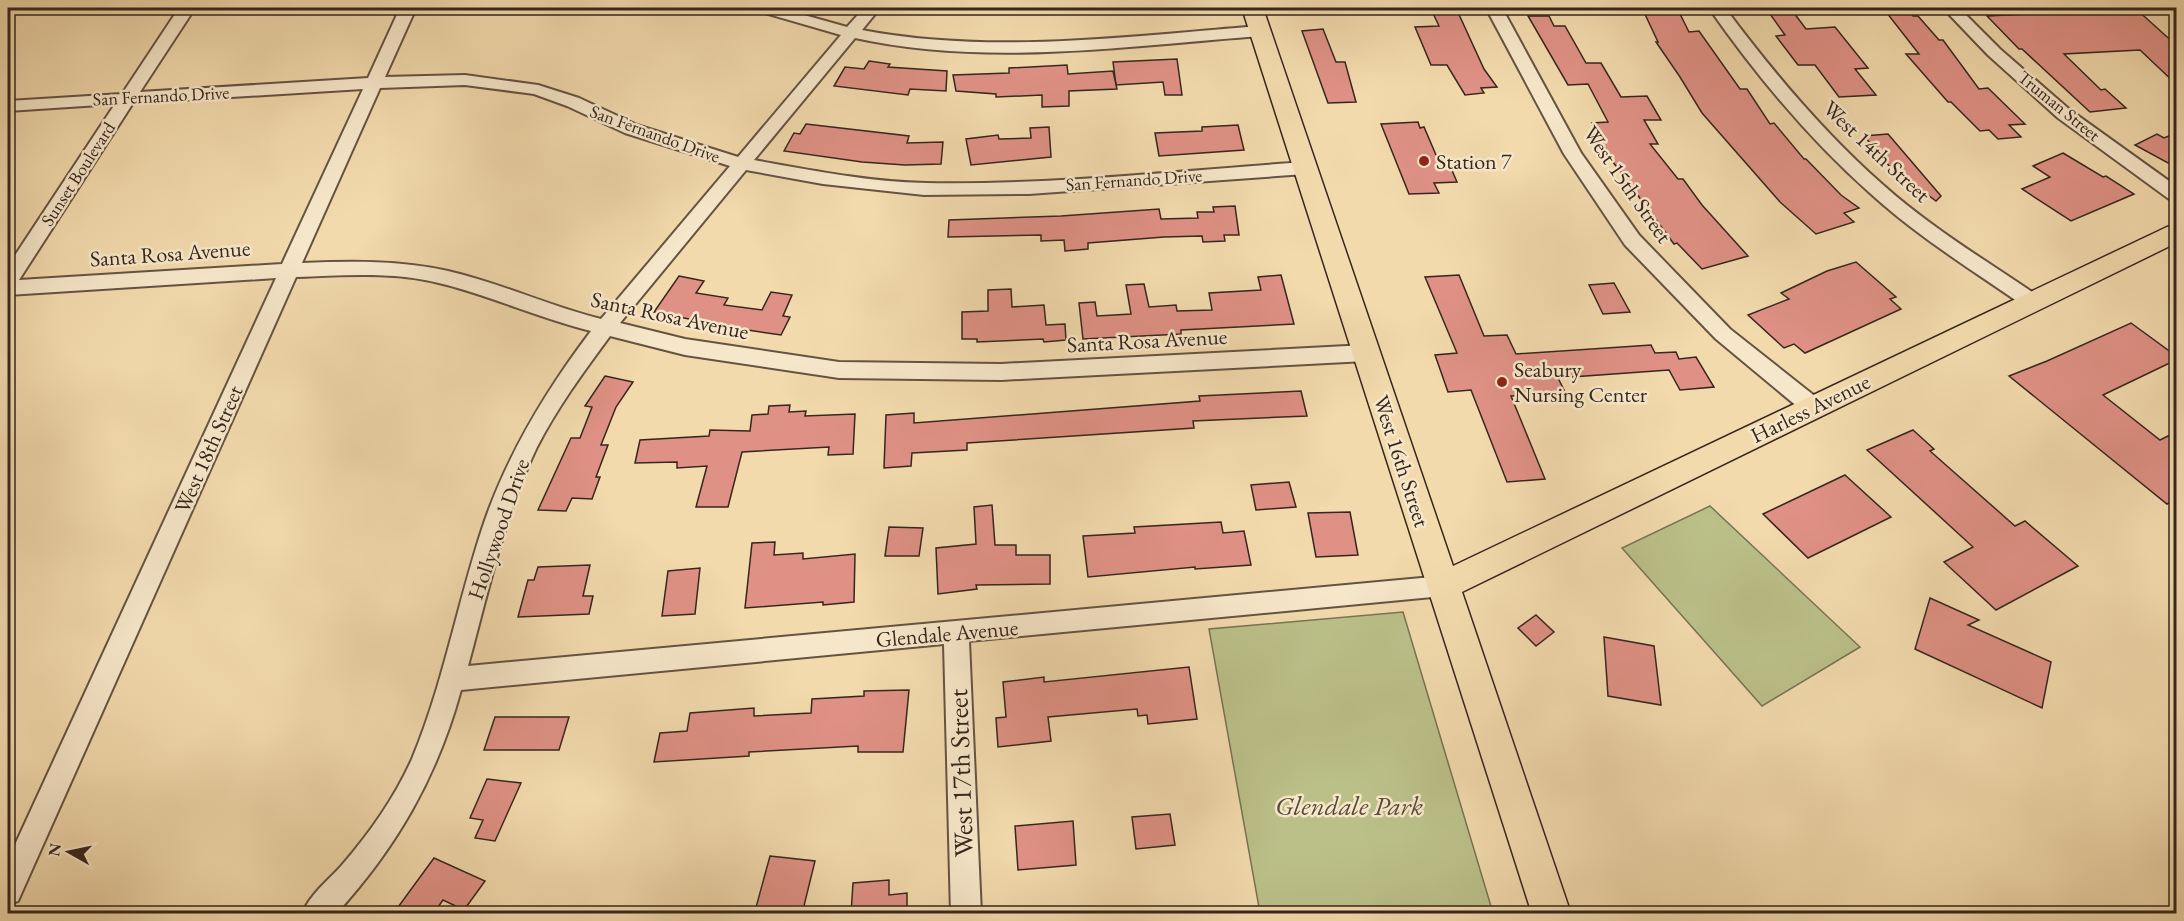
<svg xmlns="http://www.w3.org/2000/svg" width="2184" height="921" viewBox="0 0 2184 921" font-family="'EB Garamond',serif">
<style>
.green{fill:#bbc089;stroke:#787354;stroke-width:1.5}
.building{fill:#df9185;stroke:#36261e;stroke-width:1.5}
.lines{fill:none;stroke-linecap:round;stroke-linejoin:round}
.minor-casing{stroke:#655342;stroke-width:4}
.major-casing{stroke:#36261e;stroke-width:3}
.minor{fill:#f7e7ca;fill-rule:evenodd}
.major{fill:#f2daad;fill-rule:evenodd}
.poi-dot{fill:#8f2418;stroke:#f7e7ca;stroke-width:2}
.labels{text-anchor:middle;stroke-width:5;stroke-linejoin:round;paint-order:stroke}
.far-street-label{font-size:18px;fill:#36261e;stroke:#f7e7ca}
.street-label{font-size:22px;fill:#36261e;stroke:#f7e7ca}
.poi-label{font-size:22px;fill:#36261e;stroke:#f7e7ca;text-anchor:start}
.near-street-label{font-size:27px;fill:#36261e;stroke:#f7e7ca}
.near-park-label{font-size:27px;font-style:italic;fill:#574c39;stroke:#f7e7ca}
</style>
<rect width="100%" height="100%" fill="#f2daad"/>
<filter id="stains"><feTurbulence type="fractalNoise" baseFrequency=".00333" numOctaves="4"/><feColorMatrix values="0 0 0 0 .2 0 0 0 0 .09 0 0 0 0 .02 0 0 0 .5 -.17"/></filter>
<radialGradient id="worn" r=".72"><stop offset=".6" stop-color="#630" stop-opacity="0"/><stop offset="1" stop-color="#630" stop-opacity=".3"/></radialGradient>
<g class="green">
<polygon points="1710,506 1860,647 1762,706 1622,548"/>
<polygon points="1403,612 1493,913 1260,913 1209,629"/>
</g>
<g class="building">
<polygon points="1437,8 1456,8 1484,69 1497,87 1481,88 1484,93 1465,95 1447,65 1431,65 1415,27 1439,26 1431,9"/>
<polygon points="1883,8 1907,8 1913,16 1918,16 1939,40 1943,40 1979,89 1988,88 2025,124 2009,125 2021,137 1998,139 1989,130 1980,131 1951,102 1948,102 1906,54 1919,54"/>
<polygon points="2109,8 2135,8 2176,45 2176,84 2140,50 2064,54 2101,90 2105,89 2126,108 2090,112 2022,49 2019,49 1987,16 2111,10"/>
<polygon points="1643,10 1678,10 1689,32 1699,31 1740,89 1747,89 1770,124 1774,123 1804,159 1806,159 1841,195 1859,208 1844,213 1854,222 1816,234 1780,202 1702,113 1680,77 1656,42 1658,42"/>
<polygon points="1794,13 1806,29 1835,27 1868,68 1855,69 1876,95 1839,97 1815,65 1798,65 1776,36 1785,35 1770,14"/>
<polygon points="1528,16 1549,16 1554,26 1565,26 1586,63 1601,63 1621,97 1647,96 1661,120 1644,120 1658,144 1650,144 1678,179 1683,179 1702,205 1748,256 1702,269 1677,243 1674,244 1610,158 1592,123 1608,122 1588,84 1568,85"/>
<polygon points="1323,29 1336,62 1345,62 1356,102 1328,103 1302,31"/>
<polygon points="1177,59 1182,95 1165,95 1163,82 1116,85 1113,62"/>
<polygon points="869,61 890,64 888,67 947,71 946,91 910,89 908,95 834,86 845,67 864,69"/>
<polygon points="1067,65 1068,74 1113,71 1117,89 1069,91 1069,106 1042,107 1042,95 996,97 996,94 956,91 953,75 1009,73 1009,68"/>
<polygon points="1418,122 1420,128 1424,127 1436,155 1445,154 1457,182 1434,183 1439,193 1409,194 1381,124"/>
<polygon points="806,124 909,136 907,143 943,142 941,164 905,165 862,162 784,151 794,133 800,134"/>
<polygon points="1238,125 1244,150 1159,156 1155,133 1202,131 1202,127"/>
<polygon points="1049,127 1051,157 971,165 966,139 998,135 999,139 1031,138 1030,128"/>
<polygon points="2176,133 2176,159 2168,163 2135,145 2157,134 2164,138"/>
<polygon points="1888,134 1941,196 1936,201 1890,167 1864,136"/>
<polygon points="2063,153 2103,177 2106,176 2134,194 2071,221 2022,189 2050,177 2033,166"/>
<polygon points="1235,206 1239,235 1224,235 1225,241 1203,242 1202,236 1164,237 1088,243 1088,249 1065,251 1064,240 1041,241 1041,235 948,237 949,220 1061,216 1159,209 1161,219 1198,218 1197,212 1214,212 1213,207"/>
<polygon points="1856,262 1896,297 1890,299 1901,309 1805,353 1794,344 1784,348 1748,315 1789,299 1781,293 1827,271"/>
<polygon points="1281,275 1294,324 1181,330 1181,334 1083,339 1079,303 1095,302 1097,316 1131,314 1126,285 1144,284 1149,307 1176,305 1177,311 1212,310 1209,293 1261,290 1258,277"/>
<polygon points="1459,275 1484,336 1507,335 1516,354 1651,345 1655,353 1676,352 1679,359 1696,357 1714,387 1680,390 1669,370 1558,378 1566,394 1511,396 1545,479 1507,482 1471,390 1448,392 1435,355 1457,353 1425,277"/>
<polygon points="679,276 704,281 696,293 728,298 724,305 762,310 771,292 792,295 783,316 790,317 781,335 708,324 709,323 654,312"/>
<polygon points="1614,283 1630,312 1603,314 1589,285"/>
<polygon points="1011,289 1012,307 1044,305 1046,325 1065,324 1066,340 1044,342 1043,339 977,342 977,339 962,339 962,312 988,311 988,290"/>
<polygon points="2131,323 2176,356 2176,360 2103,395 2160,440 2176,432 2176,499 2167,504 2009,376 2047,361"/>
<polygon points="605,376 633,382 616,407 601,445 608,445 596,477 600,477 592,499 572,498 566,511 538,510 571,438 580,438 592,407 585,406"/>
<polygon points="1301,391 1307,416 1193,421 1194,428 967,443 967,450 912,453 911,466 884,468 886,415 914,413 914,423 1200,401 1199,396"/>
<polygon points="790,405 789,412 806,411 805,416 855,414 853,454 828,455 829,447 742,452 728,507 696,507 707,466 677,468 677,462 635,463 640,440 709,436 710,430 750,431 752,415 768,414 769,406"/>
<polygon points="1913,430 1934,449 1930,451 2015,526 2025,521 2078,566 1996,610 1944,562 1973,547 1867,450"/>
<polygon points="1845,475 1891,517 1808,558 1763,514"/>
<polygon points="1289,482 1296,507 1256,510 1251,485"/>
<polygon points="992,505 995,545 1016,545 1016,555 1050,555 1050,584 976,585 977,589 938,594 936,548 976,544 974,507"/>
<polygon points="1350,512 1358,555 1316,557 1308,513"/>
<polygon points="1221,522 1223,533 1244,531 1251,565 1195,569 1195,567 1088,577 1083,536 1135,533 1134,527"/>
<polygon points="889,527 923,528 919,556 885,556"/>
<polygon points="775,542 774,555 803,553 803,559 855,554 854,602 823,605 823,602 745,608 752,543"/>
<polygon points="590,565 583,596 593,596 589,614 518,617 528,580 534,580 538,567"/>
<polygon points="700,568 695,614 662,616 668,571"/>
<polygon points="1930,598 1979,620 1968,625 2051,662 2042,708 1915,649"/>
<polygon points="1536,615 1554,632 1536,646 1518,628"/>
<polygon points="1604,637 1654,646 1661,705 1608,696"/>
<polygon points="1189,667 1197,719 1148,724 1147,715 1138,716 1137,709 1048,717 1051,741 998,747 996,718 1006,717 1003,682 1044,677 1044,682"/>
<polygon points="909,690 903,752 858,752 858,746 749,752 749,756 654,762 660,733 687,731 690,713 754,708 754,716 811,713 812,699 864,696 864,691"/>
<polygon points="495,717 569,717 559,750 484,750"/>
<polygon points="487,779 521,783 495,841 475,838 483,820 470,818"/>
<polygon points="1170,814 1175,845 1136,849 1132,817"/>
<polygon points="1073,821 1076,865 1018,870 1015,826"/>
<polygon points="770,856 815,861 802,914 755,911"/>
<polygon points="434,858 485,881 464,910 443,900 433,914 393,914"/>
<polygon points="889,880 889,895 907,893 907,914 851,914 853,883"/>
</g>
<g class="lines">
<g class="minor-casing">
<g id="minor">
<path d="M179 8H195L140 92 368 78 400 8H416L385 77 465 75 538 85 579 98 637 125 738 157 841 35 758 11 756 8H779L847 27 864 8H880L862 30C992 55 1129 36 1260 26L1268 31 1260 36C1127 46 987 67 855 38L754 160C810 170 870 182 926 183 1053 185 1179 171 1305 162L1311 164 1314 168 1311 172 1305 174 1029 194 924 195 823 184 746 170 620 323 685 339 839 362 1001 364 1366 345 1373 348 1376 353 1373 358 1366 361 1001 380 839 378 685 355 610 336C584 371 557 408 537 447 504 516 488 593 468 666L1443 576 1452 579 1455 586 1452 593 1443 596 969 641 981 914H951L944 644 461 690C437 777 397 847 336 914H302C310 894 328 881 342 865 369 834 395 797 412 759 443 685 457 605 482 529 506 456 545 392 591 331 542 319 496 298 447 285 399 271 346 275 296 277L18 901 8 905V860L276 278 8 295V266L115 104 8 111V101L122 94ZM465 85 534 94 567 106 625 133 730 166 601 319C549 306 500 283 448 271 400 260 351 261 302 263L380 88ZM363 89 282 264 19 280 133 103Z"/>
<polygon points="1486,8 1502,8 1581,153 1639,235 1730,329 1821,401 1824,407 1821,413 1813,415 1805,413 1716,339 1625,245 1564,154"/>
<path d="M1709 8H1725C1772 71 1823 132 1882 184 1930 227 1985 260 2038 296L2041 301 2038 306 2031 308 2024 306C1972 270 1917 236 1870 193 1809 139 1756 75 1709 8Z"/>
<polygon points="1943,8 1959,8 2000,49 2070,110 2176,186 2176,201 2169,199 2058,118 1988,55"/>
</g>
</g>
<g class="major-casing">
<polygon id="major" points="1242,8 1263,8 1453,566 2167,227 2176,225 2176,243 1462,592 1571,914 1532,914"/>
</g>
<use href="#minor" class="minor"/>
<use href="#major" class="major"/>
</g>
<g class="poi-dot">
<circle cx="1424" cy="161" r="6"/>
<circle cx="1502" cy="382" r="6"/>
</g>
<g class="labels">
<g class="far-street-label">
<text transform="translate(161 96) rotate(-3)" y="6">San Fernando Drive</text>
<text transform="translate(2059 106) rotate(39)" y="6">Truman Street</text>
<text transform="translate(655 134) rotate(20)" y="6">San Fernando Drive</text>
<text transform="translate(78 174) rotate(-57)" y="6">Sunset Boulevard</text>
<text transform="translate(1134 180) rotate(-4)" y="6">San Fernando Drive</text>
</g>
<g class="street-label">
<text transform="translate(1877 151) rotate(43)" y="8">West 14th Street</text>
<text transform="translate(1628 184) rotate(55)" y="8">West 15th Street</text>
<text transform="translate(170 253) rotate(-4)" y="8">Santa Rosa Avenue</text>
<text transform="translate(670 315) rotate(12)" y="8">Santa Rosa Avenue</text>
<text transform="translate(1147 340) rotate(-3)" y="8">Santa Rosa Avenue</text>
<text transform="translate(1810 408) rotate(-26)" y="8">Harless Avenue</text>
<text transform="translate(208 449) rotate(-66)" y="8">West 18th Street</text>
<text transform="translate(1402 461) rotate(72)" y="8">West 16th Street</text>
<text transform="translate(498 529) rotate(-71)" y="8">Hollywood Drive</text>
<text transform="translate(947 633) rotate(-5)" y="8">Glendale Avenue</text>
</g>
<g class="poi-label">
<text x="1436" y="169">Station 7</text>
<text x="1514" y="377">Seabury<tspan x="1514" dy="25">Nursing Center</tspan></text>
</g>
<g class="near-street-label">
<text transform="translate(961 773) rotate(-92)" y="9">West 17th Street</text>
</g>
<g class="near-park-label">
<text x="1349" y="815">Glendale Park</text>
</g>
</g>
<rect width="2184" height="921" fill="none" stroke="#f2daad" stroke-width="30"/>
<rect x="9" y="9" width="2166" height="903" fill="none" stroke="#36261e" stroke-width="3"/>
<rect x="15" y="15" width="2154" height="891" fill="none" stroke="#36261e" stroke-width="1.5"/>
<g transform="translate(69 852) rotate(279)" stroke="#f7e7ca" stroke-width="4.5" paint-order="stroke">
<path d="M0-4.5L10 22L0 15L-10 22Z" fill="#36261e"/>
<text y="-9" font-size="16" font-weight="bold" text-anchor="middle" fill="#36261e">N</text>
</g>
<rect width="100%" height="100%" filter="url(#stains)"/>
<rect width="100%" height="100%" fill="url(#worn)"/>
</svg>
